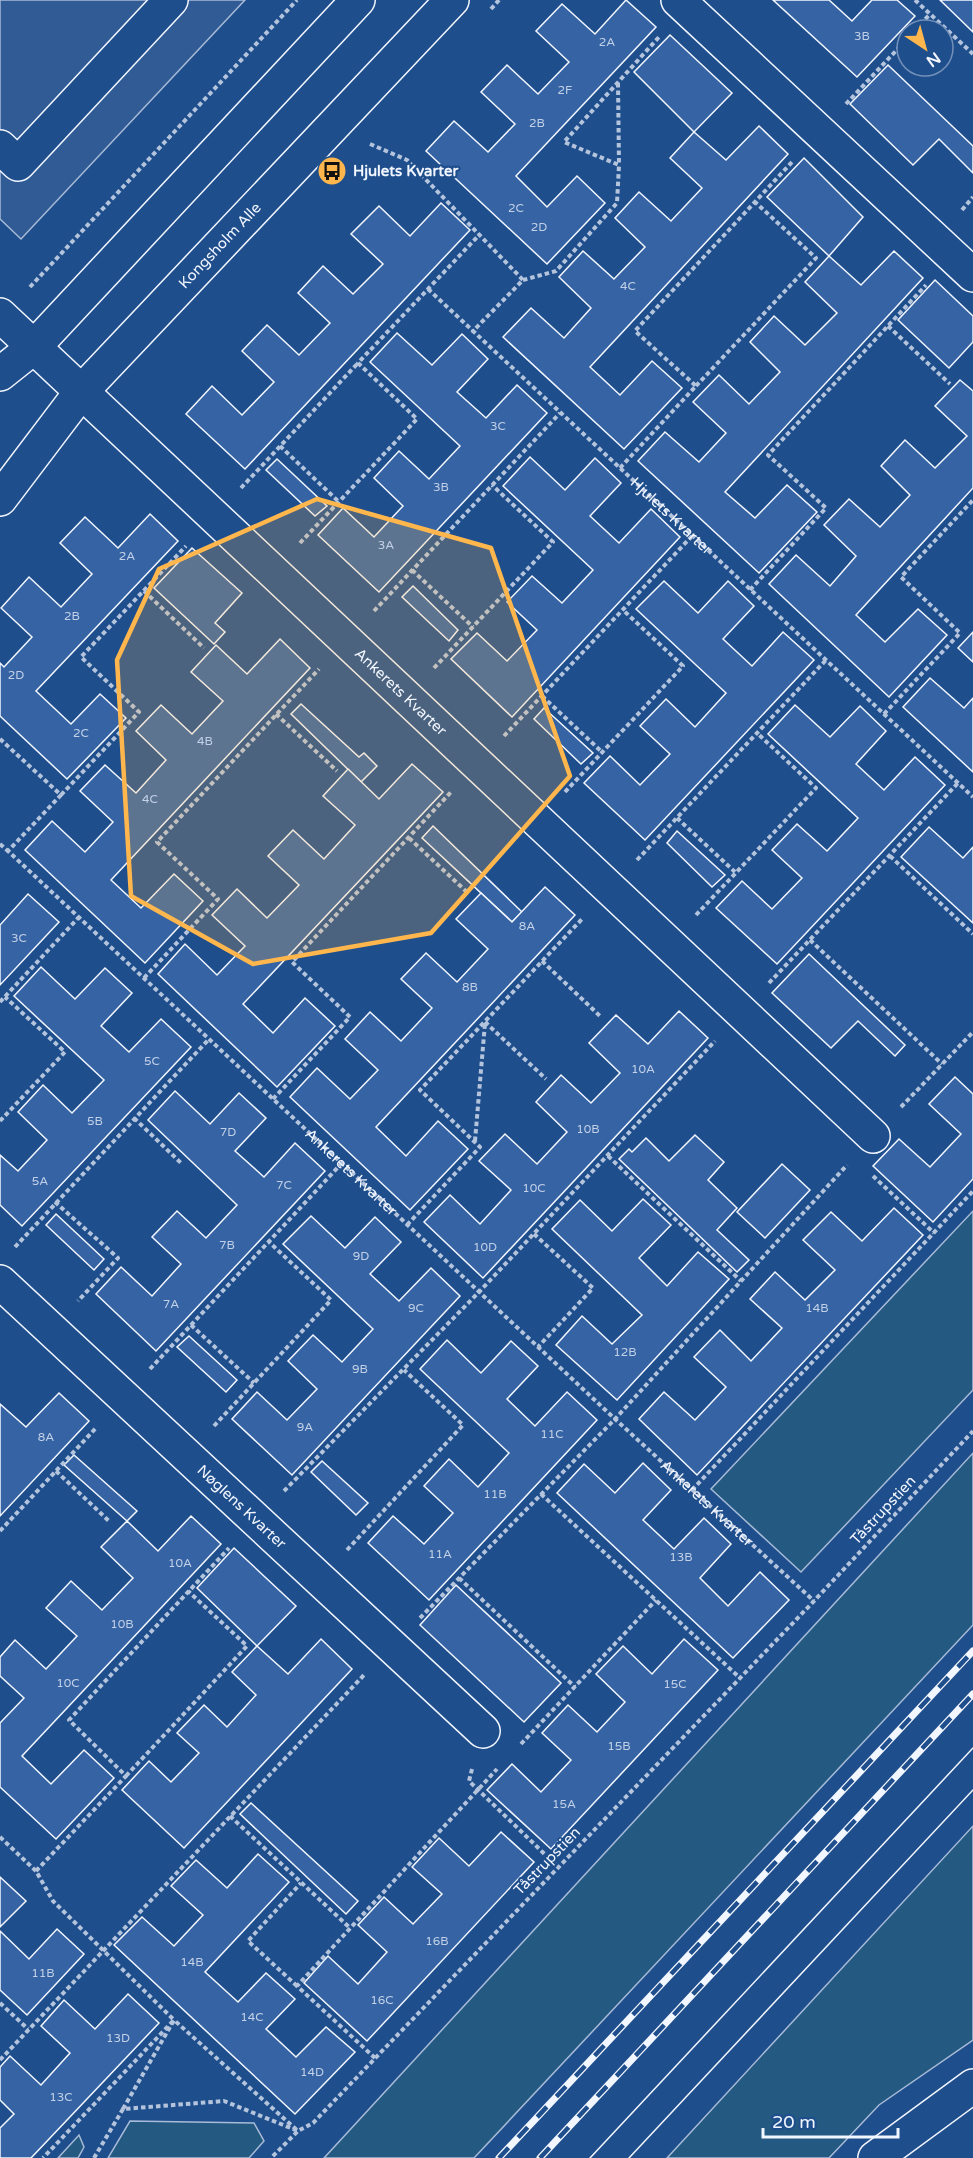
<svg xmlns="http://www.w3.org/2000/svg" width="973" height="2158" viewBox="0 0 973 2158" font-family="'Varela Round',sans-serif">
<style>
.green{fill:#245a82;stroke:#a8bbd7;stroke-width:1.5}
.parking{fill:#305b95;stroke:#a8bbd7;stroke-width:1.5}
.building{fill:#3563a3;stroke:#f2f6ff;stroke-width:1.5}
.lines{fill:none;stroke-linecap:round;stroke-linejoin:round}
.minor-casing{stroke:#f2f6ff;stroke-width:36}
.path{stroke:#b3c4dc;stroke-width:4;stroke-dasharray:4.5 3;stroke-linecap:butt}
.minor{stroke:#1f4e8c;stroke-width:33}
.tram{stroke:#f2f6ff;stroke-width:1.5}
.rail-casing{stroke:#f2f6ff;stroke-width:7}
.rail{stroke:#1f4e8c;stroke-width:4.5;stroke-dasharray:14;stroke-linecap:butt}
.marked{fill:#ffb74d;fill-opacity:0.2;stroke:#ffb74d;stroke-width:4.5;stroke-linejoin:round}
.labels{text-anchor:middle;stroke-width:4.5;stroke-linejoin:round;paint-order:stroke}
.number-label{font-size:12px;fill:#c3d1e8}
.poi-label{font-size:15px;font-weight:bold;fill:#f2f6ff;stroke:#1f4e8c;text-anchor:start}
.street-label{font-size:15px;fill:#f2f6ff;stroke:#1f4e8c}
</style>
<rect width="100%" height="100%" fill="#1f4e8c"/>
<g class="green">
<polygon points="973,1211 973,1390 801,1572 711,1489"/>
<polygon points="973,1453 973,1625 474,2158 324,2158"/>
<polygon points="973,1826 973,2040 879,2105 829,2158 667,2158"/>
<polygon points="130,2121 254,2123 264,2141 249,2158 108,2158"/>
<polygon points="79,2135 84,2147 78,2158 58,2158"/>
</g>
<polygon class="parking" points="0,0 245,0 21,239 0,219"/>
<g class="building">
<polygon points="626,0 656,27 516,176 547,207 577,176 605,203 547,264 426,151 454,121 488,152 515,124 481,92 507,65 538,94 569,62 536,31 562,4 595,34"/>
<polygon points="773,0 829,0 852,21 872,0 897,0 915,16 857,77"/>
<polygon points="940,0 973,0 973,32"/>
<polygon points="670,35 732,93 694,132 634,72"/>
<polygon points="888,65 973,146 973,173 939,139 913,165 850,104"/>
<polygon points="759,126 788,154 590,367 620,395 652,361 682,388 624,449 503,337 531,308 564,338 591,308 559,277 583,251 614,279 645,247 615,218 639,192 671,221 702,188 670,158 694,132 726,160"/>
<polygon points="804,158 863,217 829,256 767,197"/>
<polygon points="441,203 470,230 245,469 186,414 212,386 242,415 274,382 242,351 267,325 299,355 330,323 298,293 323,266 353,294 383,264 351,234 379,206 410,236"/>
<polygon points="894,251 923,278 725,492 755,518 787,485 817,512 759,573 638,461 665,432 699,462 726,433 693,402 719,375 749,404 780,372 750,342 774,316 805,345 837,313 805,282 829,256 861,285"/>
<polygon points="935,280 973,316 973,342 949,368 898,320"/>
<polygon points="397,333 432,365 462,334 488,359 457,392 486,418 517,385 547,413 379,592 318,535 343,508 374,537 403,506 374,478 399,451 429,479 460,446 370,362"/>
<polygon points="960,380 973,391 973,488 856,615 885,642 918,609 947,635 889,697 769,584 796,555 830,586 856,556 824,525 849,499 880,527 910,495 881,466 905,440 935,468 967,436 935,406"/>
<polygon points="530,457 565,490 595,458 621,483 590,516 619,543 651,509 680,537 512,717 451,659 477,633 507,661 537,630 507,602 532,576 562,603 593,570 503,486"/>
<polygon points="277,459 327,506 315,516 266,470"/>
<polygon points="150,514 178,541 36,691 71,724 100,694 126,718 67,779 0,716 0,663 4,667 32,637 1,608 29,577 61,607 92,574 60,543 85,517 118,548"/>
<polygon points="192,548 242,593 215,623 225,632 214,644 154,588"/>
<polygon points="664,581 698,613 728,581 754,606 723,639 752,666 783,632 814,660 645,840 584,783 610,756 640,785 670,754 640,726 666,699 695,727 726,693 636,609"/>
<polygon points="413,586 458,630 449,641 402,597"/>
<polygon points="973,632 973,662 958,648"/>
<polygon points="280,639 310,668 111,880 141,908 174,874 203,901 145,963 25,850 52,821 85,852 113,822 80,791 105,765 136,793 166,760 136,731 161,705 192,734 223,701 191,672 216,645 247,674"/>
<polygon points="930,678 964,708 973,698 973,772 903,707"/>
<polygon points="301,704 359,757 364,753 377,766 361,782 291,714"/>
<polygon points="795,705 830,737 860,706 886,731 856,764 884,790 915,757 945,785 777,964 716,908 742,881 772,909 802,878 772,850 797,824 827,851 858,818 768,734"/>
<polygon points="544,708 593,753 581,764 534,719"/>
<polygon points="412,764 443,792 243,1004 273,1033 305,998 335,1026 277,1087 158,974 185,944 217,975 245,946 212,915 237,889 267,918 299,885 268,856 293,830 324,859 355,825 323,796 348,769 379,799"/>
<polygon points="433,826 522,912 512,922 422,838"/>
<polygon points="929,827 963,858 973,847 973,923 901,857"/>
<polygon points="677,831 725,875 712,887 667,843"/>
<polygon points="545,887 575,915 376,1127 406,1156 438,1121 468,1149 410,1210 290,1097 317,1068 350,1099 378,1070 345,1039 370,1012 401,1041 432,1008 401,979 426,953 457,982 488,949 456,919 481,893 512,922"/>
<polygon points="28,894 59,922 0,985 0,925"/>
<polygon points="809,954 905,1045 895,1056 858,1021 831,1048 772,993"/>
<polygon points="41,967 75,999 105,968 132,993 101,1026 129,1052 161,1019 191,1047 22,1226 0,1205 0,1155 18,1171 47,1140 18,1112 43,1085 72,1113 104,1080 14,996"/>
<polygon points="679,1011 708,1038 483,1278 424,1222 450,1195 480,1224 511,1190 479,1161 505,1134 537,1164 567,1132 536,1102 561,1075 591,1103 620,1073 589,1043 616,1015 648,1044"/>
<polygon points="955,1077 973,1094 973,1179 933,1222 873,1166 899,1139 930,1167 961,1134 929,1104"/>
<polygon points="175,1091 210,1124 239,1093 266,1118 235,1151 264,1177 295,1143 325,1171 156,1351 96,1294 121,1267 152,1296 181,1264 152,1237 177,1211 206,1238 237,1205 148,1120"/>
<polygon points="695,1135 724,1162 708,1180 737,1208 717,1230 749,1260 737,1272 619,1159 629,1149 632,1152 646,1138 669,1161"/>
<polygon points="782,1164 810,1190 765,1238 737,1212"/>
<polygon points="643,1199 671,1225 639,1258 667,1286 698,1252 729,1279 617,1400 556,1345 582,1316 612,1344 642,1315 552,1229 580,1200 612,1231"/>
<polygon points="894,1208 923,1235 697,1475 639,1419 664,1392 695,1420 726,1387 694,1357 720,1330 751,1361 782,1328 750,1299 775,1272 805,1300 835,1270 803,1240 831,1212 862,1241"/>
<polygon points="56,1214 104,1259 94,1270 46,1225"/>
<polygon points="311,1216 345,1248 375,1217 401,1242 370,1274 399,1301 431,1268 460,1296 292,1475 232,1419 257,1392 287,1420 317,1389 288,1361 313,1335 342,1362 373,1329 283,1244"/>
<polygon points="189,1336 237,1380 226,1392 177,1347"/>
<polygon points="447,1340 481,1373 511,1341 538,1366 507,1399 535,1426 567,1392 597,1420 429,1600 368,1543 393,1516 424,1544 453,1513 424,1486 449,1459 478,1487 509,1453 420,1369"/>
<polygon points="59,1393 89,1421 0,1516 0,1404 26,1427"/>
<polygon points="74,1455 137,1511 127,1521 64,1465"/>
<polygon points="322,1461 368,1503 356,1515 311,1472"/>
<polygon points="643,1463 671,1490 643,1520 674,1549 704,1518 731,1544 700,1578 728,1606 760,1572 789,1600 733,1658 557,1493 584,1464 615,1493"/>
<polygon points="191,1516 221,1544 22,1756 51,1784 84,1750 114,1778 56,1839 0,1787 0,1723 24,1698 0,1676 0,1657 15,1640 46,1669 77,1636 46,1608 71,1581 102,1610 133,1578 101,1547 127,1521 158,1551"/>
<polygon points="234,1548 296,1606 257,1646 197,1588"/>
<polygon points="456,1585 561,1683 524,1722 420,1625"/>
<polygon points="321,1639 352,1669 184,1848 122,1790 149,1761 171,1782 199,1753 177,1733 204,1705 227,1727 256,1695 232,1672 257,1646 288,1674"/>
<polygon points="684,1639 718,1670 551,1849 487,1790 512,1764 541,1792 571,1760 542,1733 568,1705 597,1732 625,1702 596,1674 623,1646 652,1674"/>
<polygon points="251,1803 358,1901 346,1914 240,1814"/>
<polygon points="501,1832 534,1862 367,2041 304,1983 328,1956 358,1984 387,1952 358,1925 384,1897 413,1924 442,1894 412,1867 439,1838 469,1866"/>
<polygon points="258,1854 289,1882 205,1972 238,2002 266,1973 295,1999 266,2029 296,2057 326,2027 355,2052 295,2114 114,1945 142,1917 174,1946 203,1915 171,1886 196,1860 227,1888"/>
<polygon points="0,1877 26,1901 0,1927"/>
<polygon points="57,1929 84,1954 27,2015 0,1990 0,1931 29,1959"/>
<polygon points="128,1994 159,2023 31,2158 0,2158 0,2128 14,2114 0,2100 0,2067 10,2056 41,2085 70,2053 41,2026 64,2000 95,2029"/>
</g>
<g class="lines">
<g class="minor-casing">
<g id="minor">
<polyline points="678,0 973,275"/>
<polyline points="0,147 18,164 171,0"/>
<path id="s3" d="M0 315 873 1136"/>
<polyline points="0,374 34,347 358,0"/>
<path id="s4" d="M0 499 81 392 452 0"/>
<path id="s5" d="M0 1282 483 1731"/>
<polyline points="875,2158 973,2086"/>
</g>
</g>
<g class="path">
<polyline points="915,0 973,54"/>
<polyline points="491,9 499,0"/>
<polyline points="915,30 930,14"/>
<polyline points="618,83 619,165"/>
<polyline points="846,104 907,39"/>
<path id="s1" d="M370 144 407 160 523 280 473 331 973 797"/>
<polyline points="962,210 973,197"/>
<polyline points="523,280 556,271 617,203 619,165 564,142 659,37"/>
<polyline points="30,287 297,0"/>
<polyline points="428,289 473,331"/>
<polyline points="888,326 950,384"/>
<polyline points="696,386 816,258 755,202"/>
<polyline points="280,446 339,502"/>
<polyline points="620,468 696,386 635,331 792,162"/>
<polyline points="241,488 358,363"/>
<polyline points="300,543 417,419 358,363 480,234"/>
<polyline points="412,570 473,627"/>
<polyline points="750,590 826,508 768,455 926,285"/>
<polyline points="144,591 204,648"/>
<polyline points="374,611 560,413"/>
<polyline points="434,668 553,542 492,485"/>
<polyline points="542,696 603,753"/>
<polyline points="276,714 337,771"/>
<polyline points="884,714 960,633 901,577 973,500"/>
<polyline points="504,736 692,536"/>
<path id="s2" d="M0 739 61 795 8 851 615 1419 814 1601"/>
<polyline points="565,792 683,666 623,610"/>
<polyline points="61,795 139,712 81,657 186,546"/>
<polyline points="677,818 735,872"/>
<polyline points="409,838 469,894"/>
<polyline points="0,844 8,851"/>
<polyline points="890,856 973,934"/>
<polyline points="637,860 826,660"/>
<polyline points="696,915 816,788 757,733"/>
<polyline points="810,940 942,1064"/>
<polyline points="542,961 601,1017"/>
<polyline points="144,978 218,899 157,842 319,669"/>
<polyline points="769,983 958,783"/>
<polyline points="0,1002 79,917"/>
<polyline points="485,1022 546,1079"/>
<polyline points="273,1099 350,1017 292,962 451,792"/>
<polyline points="901,1107 973,1032"/>
<polyline points="134,1118 181,1163"/>
<polyline points="0,1121 65,1052 5,997"/>
<polyline points="475,1141 485,1023"/>
<polyline points="608,1156 741,1281"/>
<polyline points="873,1176 934,1233"/>
<polyline points="55,1202 118,1258 78,1301"/>
<polyline points="407,1225 480,1147 420,1090 583,918"/>
<polyline points="534,1234 593,1288 538,1347"/>
<polyline points="15,1247 209,1039"/>
<polyline points="191,1325 254,1383"/>
<polyline points="150,1369 342,1163"/>
<polyline points="214,1426 331,1300 269,1242"/>
<polyline points="56,1471 110,1522"/>
<polyline points="692,1490 973,1191"/>
<polyline points="284,1491 479,1292 715,1041"/>
<polyline points="541,1494 740,1678"/>
<polyline points="0,1531 96,1428"/>
<polyline points="347,1550 463,1425 404,1370"/>
<polyline points="459,1578 575,1687"/>
<polyline points="420,1618 615,1419 847,1165"/>
<polyline points="521,1744 656,1600"/>
<polyline points="472,1769 469,1781 558,1867"/>
<polyline points="126,1776 247,1646 188,1591"/>
<polyline points="230,1816 350,1928"/>
<polyline points="0,1837 36,1871 53,1901 174,2020 43,2158"/>
<polyline points="36,1871 126,1776 69,1720 229,1548"/>
<polyline points="297,1986 248,1941 301,1883"/>
<polyline points="0,2003 28,2029"/>
<polyline points="375,2058 297,1986 497,1769"/>
<polyline points="0,2060 364,1675"/>
<polyline points="123,2109 174,2020 298,2131 271,2158"/>
<polyline points="94,2158 123,2109 224,2101 298,2131 313,2123 814,1601 973,1431"/>
</g>
<use href="#minor" class="minor"/>
<g class="tram">
<polyline points="590,2158 973,1748"/>
<polyline points="629,2158 973,1790"/>
</g>
<g class="rail-casing">
<g id="rail">
<polyline points="499,2158 973,1651"/>
<polyline points="540,2158 973,1694"/>
</g>
</g>
<use href="#rail" class="rail"/>
</g>
<path class="marked" d="M317 499 491 548 570 776 431 933 253 964 131 896 117 660 159 569Z"/>
<defs>
<g id="bus-disc" transform="scale(1.5)"><circle r="9.5" fill="#ffb74d" stroke="#1f4e8c"/><path d="M-5-6H5V4H4V6H2V4H-2V6H-4V4H-5ZM-3.5-4V0h7V-4ZM-3.5 1.2v1.5H-2V1.2ZM2 1.2v1.5H3.5V1.2Z" fill="#111"/></g>
</defs>
<g fill-rule="evenodd">
<use href="#bus-disc" x="332" y="171"/>
</g>
<g class="labels">
<g class="number-label">
<text x="862" y="40">3B</text>
<text x="607" y="46">2A</text>
<text x="565" y="94">2F</text>
<text x="537" y="127">2B</text>
<text x="516" y="212">2C</text>
<text x="539" y="231">2D</text>
<text x="628" y="290">4C</text>
<text x="498" y="430">3C</text>
<text x="441" y="491">3B</text>
<text x="386" y="549">3A</text>
<text x="127" y="560">2A</text>
<text x="72" y="620">2B</text>
<text x="16" y="679">2D</text>
<text x="81" y="737">2C</text>
<text x="205" y="745">4B</text>
<text x="150" y="803">4C</text>
<text x="527" y="930">8A</text>
<text x="19" y="942">3C</text>
<text x="470" y="991">8B</text>
<text x="152" y="1065">5C</text>
<text x="643" y="1073">10A</text>
<text x="95" y="1125">5B</text>
<text x="588" y="1133">10B</text>
<text x="228" y="1136">7D</text>
<text x="40" y="1185">5A</text>
<text x="284" y="1189">7C</text>
<text x="534" y="1192">10C</text>
<text x="227" y="1249">7B</text>
<text x="485" y="1251">10D</text>
<text x="361" y="1260">9D</text>
<text x="171" y="1308">7A</text>
<text x="416" y="1312">9C</text>
<text x="817" y="1312">14B</text>
<text x="625" y="1356">12B</text>
<text x="360" y="1373">9B</text>
<text x="305" y="1431">9A</text>
<text x="552" y="1438">11C</text>
<text x="46" y="1441">8A</text>
<text x="495" y="1498">11B</text>
<text x="440" y="1558">11A</text>
<text x="681" y="1561">13B</text>
<text x="180" y="1567">10A</text>
<text x="122" y="1628">10B</text>
<text x="68" y="1687">10C</text>
<text x="675" y="1688">15C</text>
<text x="619" y="1750">15B</text>
<text x="564" y="1808">15A</text>
<text x="437" y="1945">16B</text>
<text x="192" y="1966">14B</text>
<text x="43" y="1977">11B</text>
<text x="382" y="2004">16C</text>
<text x="252" y="2021">14C</text>
<text x="118" y="2042">13D</text>
<text x="312" y="2076">14D</text>
<text x="61" y="2101">13C</text>
</g>
<g class="poi-label">
<text x="353" y="176">Hjulets Kvarter</text>
</g>
<g class="street-label">
<text dy="5" stroke="none"><textPath href="#s4" startOffset="336">Kongsholm Alle</textPath></text>
<text dy="5" stroke="none"><textPath href="#s1" startOffset="550">Hjulets Kvarter</textPath></text>
<text dy="5" stroke="none"><textPath href="#s3" startOffset="550">Ankerets Kvarter</textPath></text>
<text dy="5" stroke="none"><textPath href="#s2" startOffset="630">Ankerets Kvarter</textPath></text>
<text dy="5" stroke="none"><textPath href="#s2" startOffset="1116">Ankerets Kvarter</textPath></text>
<text dy="5" stroke="none"><textPath href="#s5" startOffset="330">Nøglens Kvarter</textPath></text>
<text transform="translate(883 1510) rotate(-47)" y="5">Tåstrupstien</text>
<text transform="translate(547 1861) rotate(-46)" y="5">Tåstrupstien</text>
</g>
</g>
<g transform="translate(925 48) rotate(144)"><circle r="28" fill="#1f4e8c" stroke="#7391ba" stroke-width="1.5"/>
<path d="M0-4.5L10 22L0 15L-10 22Z" fill="#ffb74d"/>
<text y="-9" font-size="16" font-weight="bold" text-anchor="middle" fill="#f2f6ff">N</text>
</g>
<path d="M763 2128v9h135v-9" fill="none" stroke="#f2f6ff" stroke-width="3"/>
<text x="772" y="2128" font-size="18" fill="#f2f6ff" stroke="#1f4e8c" stroke-width="4.5" paint-order="stroke">20 m</text>
</svg>
